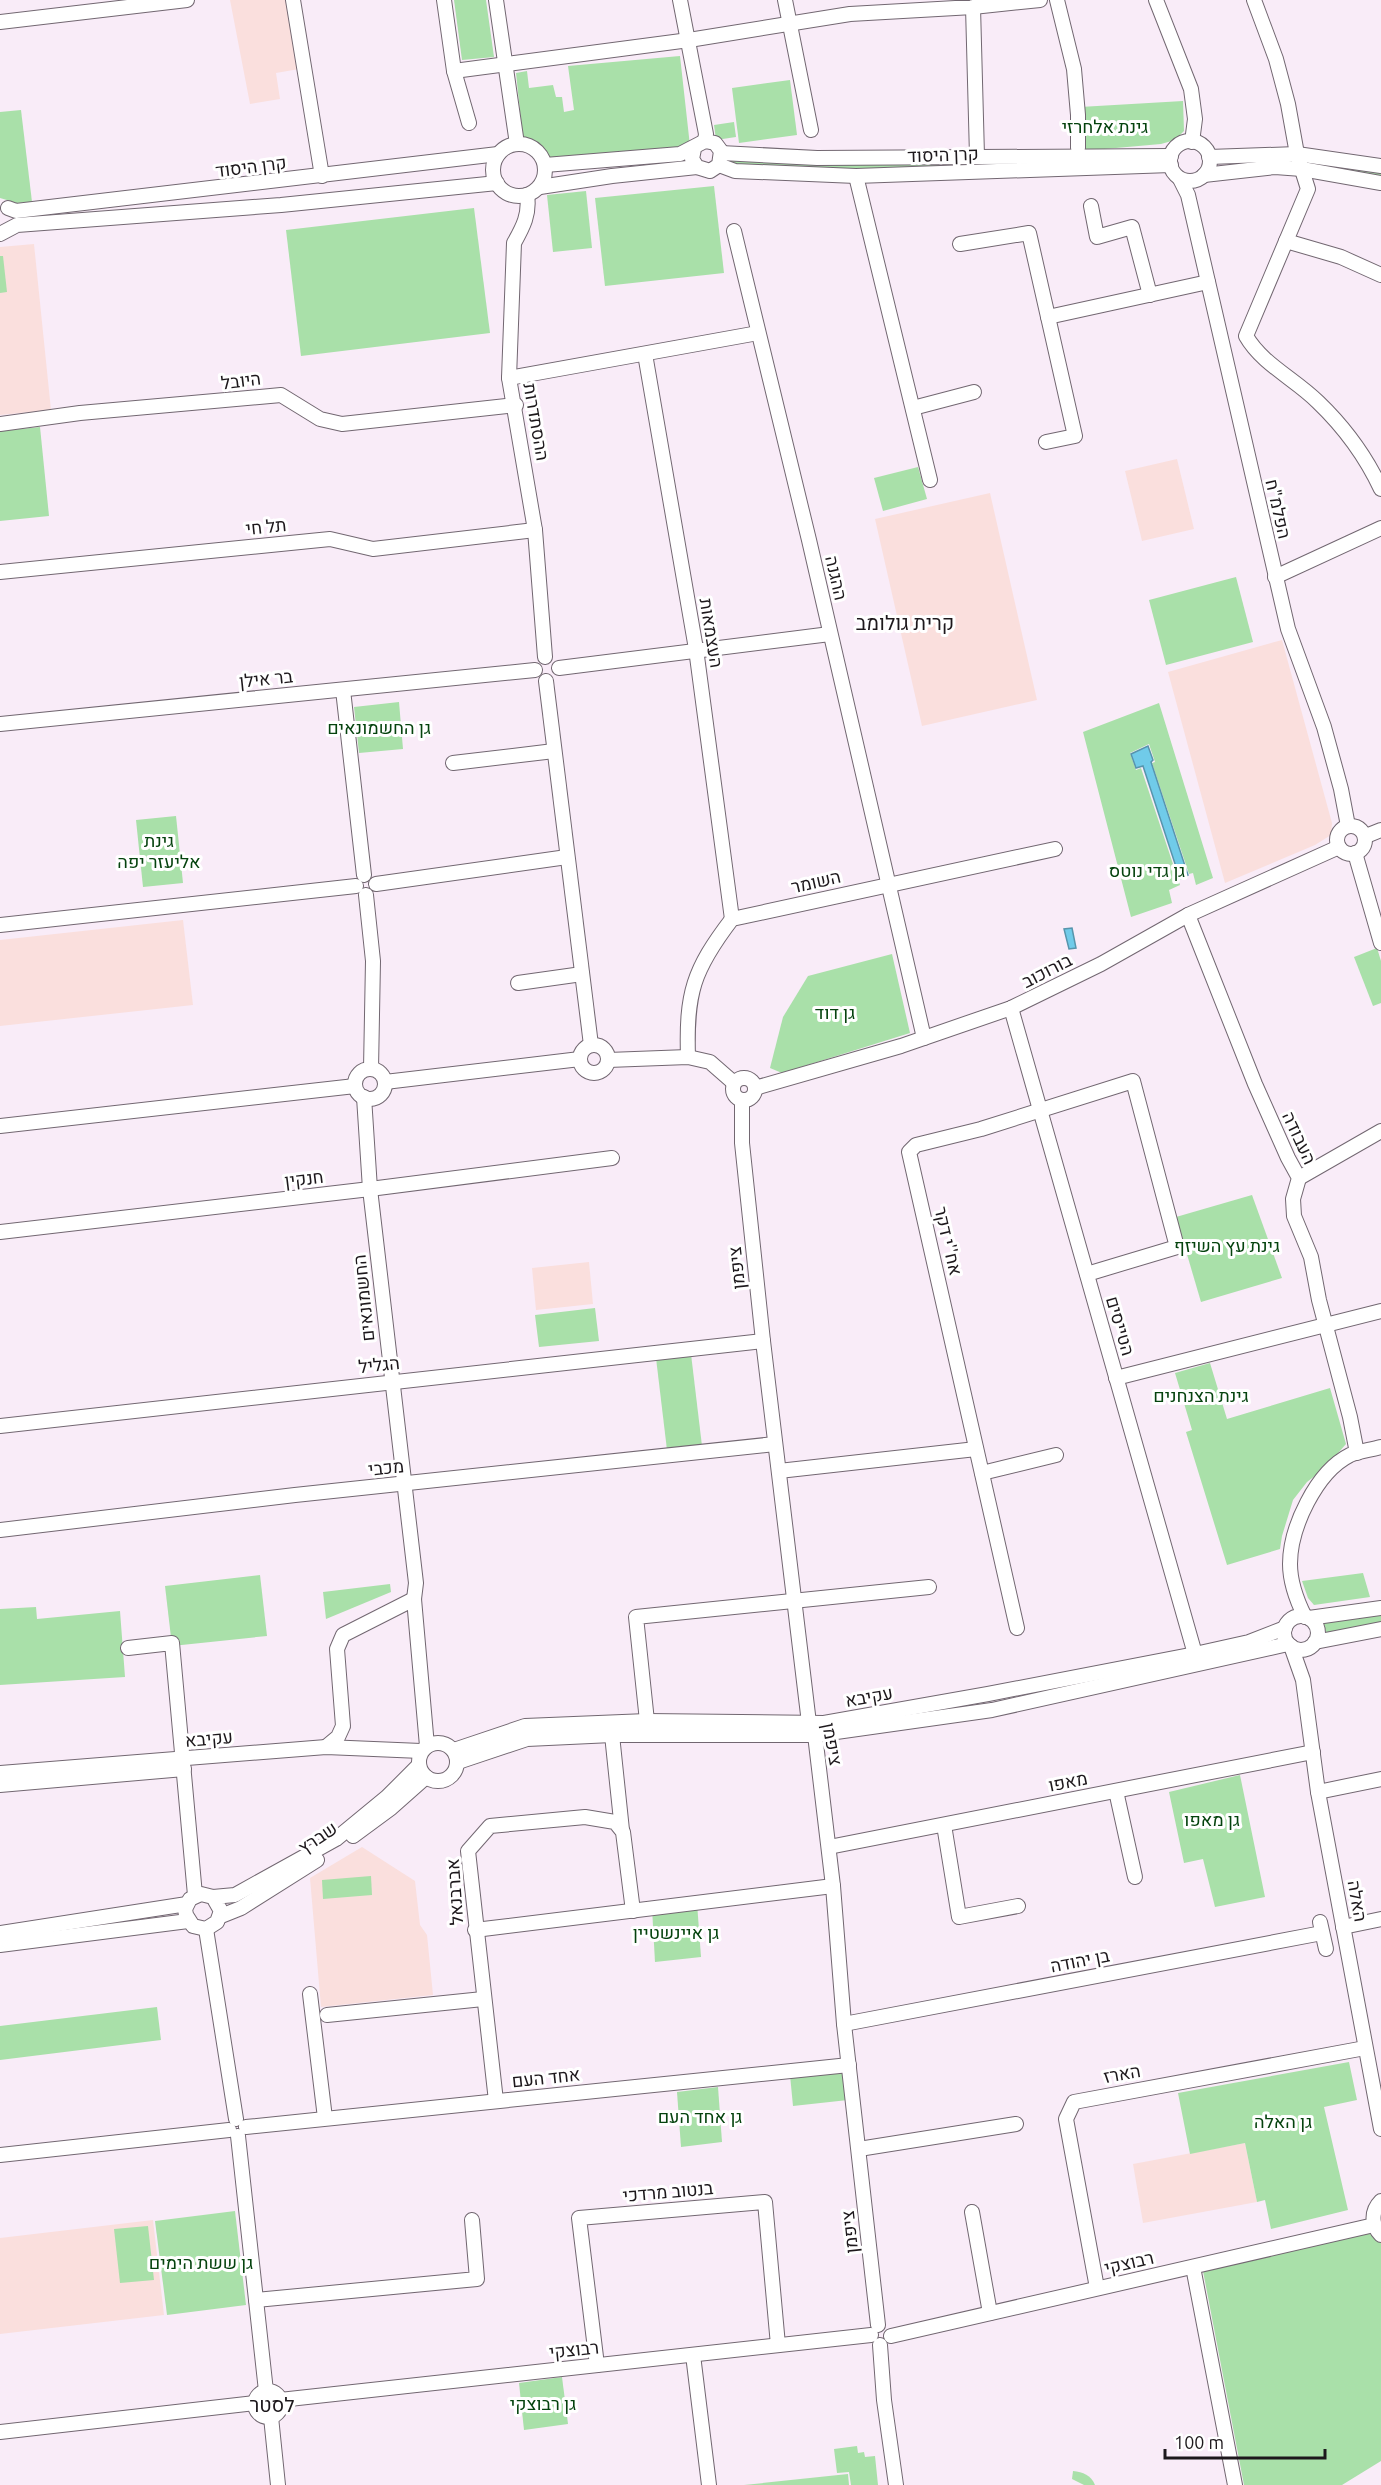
<svg xmlns="http://www.w3.org/2000/svg" width="1381" height="2485" viewBox="0 0 1381 2485" font-family="Ubuntu,Heebo,sans-serif">
<style>
.education{fill:#fadfdd}
.green{fill:#a9e0a9}
.water{fill:#70cbe9;stroke:#5795ac;stroke-width:1.5}
.lines{fill:none;stroke-linecap:round;stroke-linejoin:round}
.minor-casing{stroke:#726771;stroke-width:16}
.minor{stroke:#fff;stroke-width:14}
.labels{text-anchor:middle;stroke-width:6;stroke-linejoin:round;paint-order:stroke}
.park-label{font-size:18px;fill:#05430e;stroke:#fff}
.street-label{font-size:18px;fill:#1d181c;stroke:#fff}
.neighbourhood-label{font-size:20px;fill:#1d181c;stroke:#fff}
</style>
<rect width="100%" height="100%" fill="#f9ecf8"/>
<g class="education">
<polygon points="230,0 286,0 299,69 276,73 280,99 250,104"/>
<polygon points="34,244 51,410 0,415 0,247"/>
<polygon points="1177,459 1194,529 1142,541 1125,471"/>
<polygon points="990,493 1037,700 922,726 875,519"/>
<polygon points="1282,640 1332,823 1331,835 1315,845 1225,883 1168,672"/>
<polygon points="183,920 193,1005 0,1026 0,940"/>
<polygon points="589,1262 593,1304 536,1310 532,1268"/>
<polygon points="362,1847 415,1881 420,1925 427,1935 433,1995 321,2007 310,1878"/>
<polygon points="1245,2143 1257,2202 1143,2223 1133,2164"/>
<polygon points="153,2220 164,2315 0,2334 0,2238"/>
</g>
<g class="green">
<polygon points="454,0 486,0 494,57 462,60"/>
<path d="M680 56 690 146 680 151 548 160C543 149 534 144 523 140L516 73 527 71 529 88 553 85 556 97H562L564 112 574 110 568 66Z"/>
<polygon points="790,80 797,135 739,143 732,88"/>
<polygon points="1183,101 1184,131 1175,140 1161,144 1082,151 1080,107"/>
<polygon points="21,110 32,202 17,203 0,198 0,112"/>
<polygon points="734,122 736,137 716,140 714,125"/>
<polygon points="1165,157 858,173 728,166 730,158"/>
<polygon points="1322,163 1381,173 1381,179 1322,169"/>
<polygon points="714,186 724,273 605,286 595,198"/>
<polygon points="586,191 592,248 553,252 547,195"/>
<polygon points="474,208 490,333 301,356 286,230"/>
<polygon points="0,256 3,256 7,292 0,293"/>
<polygon points="40,427 49,516 0,521 0,431"/>
<polygon points="918,467 927,499 883,511 874,478"/>
<polygon points="1236,577 1253,642 1166,665 1149,600"/>
<polygon points="399,702 403,749 359,753 354,707"/>
<polygon points="1159,703 1213,878 1196,885 1193,873 1189,874 1152,763 1155,762 1149,744 1130,753 1136,770 1141,768 1180,885 1169,890 1172,903 1131,917 1083,732"/>
<polygon points="176,816 183,883 143,887 136,820"/>
<polygon points="1377,948 1381,961 1381,1003 1373,1006 1354,957"/>
<polygon points="892,954 910,1033 782,1073 770,1068 783,1017 808,976"/>
<polygon points="1252,1195 1282,1278 1201,1302 1176,1217"/>
<polygon points="595,1308 599,1341 539,1347 535,1315"/>
<polygon points="691,1354 702,1446 667,1450 656,1358"/>
<polygon points="1210,1363 1227,1419 1330,1388 1346,1444 1325,1468 1307,1482 1293,1500 1282,1536 1280,1549 1227,1565 1186,1432 1192,1430 1175,1373"/>
<polygon points="1363,1573 1370,1597 1314,1605 1308,1598 1302,1581"/>
<polygon points="260,1575 267,1636 172,1646 165,1586"/>
<polygon points="390,1584 391,1592 326,1619 323,1592"/>
<polygon points="36,1607 37,1619 120,1611 125,1677 0,1685 0,1609"/>
<polygon points="1381,1611 1381,1626 1327,1636 1323,1621"/>
<polygon points="1240,1775 1265,1897 1215,1907 1203,1859 1184,1863 1169,1792"/>
<polygon points="371,1876 372,1895 323,1899 322,1880"/>
<polygon points="697,1903 701,1957 655,1962 652,1908"/>
<polygon points="157,2007 161,2040 0,2060 0,2026"/>
<polygon points="1349,2062 1357,2100 1324,2107 1348,2210 1271,2229 1265,2200 1257,2202 1245,2143 1190,2154 1178,2093"/>
<polygon points="845,2070 848,2100 793,2106 790,2075"/>
<polygon points="718,2087 722,2142 681,2147 677,2092"/>
<polygon points="235,2211 246,2305 167,2315 155,2221"/>
<polygon points="148,2226 154,2280 120,2283 114,2229"/>
<polygon points="1369,2233 1381,2242 1381,2461 1342,2485 1244,2485 1203,2271"/>
<polygon points="562,2377 568,2424 524,2430 519,2383"/>
<polygon points="857,2446 858,2453 864,2452 865,2457 875,2456 878,2485 851,2485 849,2472 837,2473 834,2449"/>
<path d="M1073 2471C1083 2472 1091 2475 1095 2485H1084L1072 2479Z"/>
<polygon points="848,2474 849,2485 744,2485"/>
</g>
<g class="water">
<polygon points="1148,746 1153,760 1151,762 1188,875 1180,879 1143,766 1136,768 1131,754"/>
<polygon points="1072,928 1076,948 1069,949 1064,929"/>
</g>
<g class="lines">
<g class="minor-casing">
<g id="minor">
<polyline points="293,0 322,176"/>
<polyline points="444,0 454,71 469,123"/>
<polyline points="496,0 517,144"/>
<polyline points="680,0 706,134 705,141"/>
<polyline points="785,0 811,130"/>
<polyline points="1057,0 1074,69 1078,115 1078,148"/>
<polyline points="1156,0 1191,89 1195,119 1192,142"/>
<path d="M1254 0 1276 59 1288 104 1297 154 1308 189 1246 336C1262 364 1295 379 1318 402 1343 426 1366 457 1381 489"/>
<polyline points="973,7 977,156"/>
<polyline points="0,22 187,0"/>
<polyline points="454,71 689,40 850,14 973,7 1040,0"/>
<circle cx="1190" cy="161" r="20"/>
<circle cx="519" cy="170" r="26"/>
<polyline points="721,153 817,158 1171,156"/>
<polyline points="1209,157 1297,154 1381,166"/>
<polyline points="545,165 680,154 705,141 715,143 721,151 719,165 710,171 697,167 692,159 694,149"/>
<polyline points="719,165 735,171 856,176 1171,165"/>
<polyline points="1204,175 1275,167 1302,169 1381,183"/>
<polyline points="856,176 930,480"/>
<polyline points="1180,179 1188,195 1288,629 1324,727 1341,789 1348,826"/>
<polyline points="540,187 612,176 697,167"/>
<path d="M527 195C530 214 523 227 514 243L509 378 535 530 545 657"/>
<polyline points="1091,206 1097,237 1132,227 1150,295"/>
<polyline points="8,208 16,211 498,154"/>
<polyline points="734,231 809,540 924,1038"/>
<polyline points="0,234 17,225 281,205 497,183"/>
<polyline points="1286,241 1341,257 1381,275"/>
<polyline points="960,244 1029,233 1075,436 1046,442"/>
<polyline points="1048,317 1208,282"/>
<polyline points="645,354 696,649 732,919"/>
<polyline points="509,378 758,333"/>
<polyline points="913,408 974,392"/>
<polyline points="0,424 80,413 281,395 320,419 342,424 516,405"/>
<polyline points="0,572 330,539 373,549 535,530"/>
<polyline points="1275,577 1381,528"/>
<polyline points="559,668 830,634"/>
<polyline points="546,681 591,1045"/>
<polyline points="343,690 364,875"/>
<polyline points="0,724 535,670"/>
<polyline points="453,763 554,751"/>
<circle cx="1351" cy="840" r="14"/>
<polyline points="1366,836 1381,830"/>
<polyline points="1355,853 1381,943"/>
<polyline points="376,884 567,857"/>
<polyline points="366,895 373,961 371,1069"/>
<polyline points="1188,915 1255,1084 1288,1158 1299,1178 1293,1199 1294,1216 1311,1257 1319,1300 1350,1417 1357,1453"/>
<polyline points="0,925 356,886"/>
<polyline points="518,983 582,974"/>
<polyline points="1011,1008 1195,1654"/>
<circle cx="594" cy="1059" r="14"/>
<path d="M688 1057C686 993 693 970 732 919L1055 849"/>
<polyline points="608,1060 688,1057 710,1062 734,1083"/>
<circle cx="370" cy="1084" r="15"/>
<circle cx="744" cy="1089" r="11"/>
<polyline points="385,1082 580,1059"/>
<polyline points="755,1088 901,1046 1011,1008 1101,964 1188,915 1339,847"/>
<polyline points="364,1097 370,1189 416,1583 414,1599 427,1746"/>
<polyline points="742,1100 742,1143 763,1341 809,1723 815,1735 833,1886 844,2024 878,2325"/>
<polyline points="0,1126 355,1086"/>
<polyline points="1299,1178 1381,1131"/>
<polyline points="0,1232 370,1189 612,1158"/>
<polyline points="1116,1378 1381,1311"/>
<polyline points="0,1426 763,1341"/>
<polyline points="779,1471 976,1449"/>
<polyline points="982,1473 1056,1455"/>
<polyline points="0,1530 295,1495 775,1444"/>
<circle cx="1301" cy="1633" r="17"/>
<path d="M1305 1617C1297 1601 1290 1583 1290 1564 1290 1528 1316 1472 1350 1455 1359 1451 1371 1450 1381 1447"/>
<polyline points="1309,1618 1381,1608"/>
<polyline points="1017,1628 909,1152 916,1145 981,1129 1133,1081 1177,1247 1087,1274"/>
<polyline points="1315,1642 1381,1629"/>
<polyline points="1291,1646 1303,1680 1318,1792 1381,2129"/>
<polyline points="128,1648 172,1643 195,1895"/>
<polyline points="647,1721 636,1617 929,1587"/>
<polyline points="612,1735 622,1830"/>
<circle cx="438" cy="1762" r="19"/>
<polyline points="326,1747 338,1737 343,1726 337,1649 343,1635 414,1599"/>
<polyline points="454,1750 525,1726 647,1721 824,1723 988,1694 1195,1654 1249,1642 1285,1628"/>
<polyline points="458,1762 527,1739 612,1735 815,1735 992,1710 1288,1644"/>
<polyline points="0,1773 326,1747 421,1751"/>
<polyline points="0,1785 184,1769"/>
<polyline points="1116,1791 1135,1877"/>
<polyline points="1318,1792 1381,1779"/>
<polyline points="944,1825 959,1917 1018,1906"/>
<polyline points="353,1836 391,1808 426,1777"/>
<polyline points="829,1847 1313,1752"/>
<polyline points="213,1897 221,1911 217,1922 206,1929 193,1926 186,1915 185,1909 190,1899 201,1894 213,1897 235,1895 336,1839 387,1797 419,1765"/>
<polyline points="221,1916 241,1908 317,1860"/>
<polyline points="1320,1922 1326,1949"/>
<polyline points="1343,1927 1381,1919"/>
<polyline points="206,1929 236,2119"/>
<polyline points="475,1930 833,1886"/>
<polyline points="0,1933 187,1904"/>
<polyline points="0,1945 188,1921"/>
<polyline points="310,1994 325,2118"/>
<polyline points="327,2015 483,1999"/>
<polyline points="844,2024 1322,1933"/>
<polyline points="496,2101 468,1851 490,1826 585,1817 615,1822 623,1832 633,1911"/>
<polyline points="246,2127 849,2065"/>
<polyline points="238,2136 266,2391"/>
<polyline points="859,2149 1016,2124"/>
<polyline points="0,2155 229,2130"/>
<path d="M1381 2201C1371 2211 1371 2225 1381 2235"/>
<polyline points="972,2212 990,2313"/>
<polyline points="1193,2267 1235,2485"/>
<polyline points="1097,2288 1066,2119 1074,2102 1365,2048"/>
<polyline points="256,2300 477,2279 472,2220"/>
<polyline points="891,2336 1374,2225"/>
<polyline points="880,2345 884,2400 896,2485"/>
<polyline points="693,2355 709,2485"/>
<polyline points="597,2365 579,2218 765,2202 778,2345"/>
<circle cx="268" cy="2404" r="13"/>
<polyline points="280,2400 871,2335"/>
<polyline points="271,2417 278,2485"/>
<polyline points="0,2432 255,2403"/>
</g>
</g>
<use href="#minor" class="minor"/>
</g>
<g class="labels">
<g class="park-label">
<text x="1105" y="133">גינת אלחרזי</text>
<text x="379" y="734">גן החשמונאים</text>
<text x="159" y="847">גינת<tspan x="159" dy="21">אליעזר יפה</tspan></text>
<text x="1147" y="877">גן גדי נוטס</text>
<text x="835" y="1019">גן דוד</text>
<text x="1227" y="1252">גינת עץ השיזף</text>
<text x="1201" y="1402">גינת הצנחנים</text>
<text x="1212" y="1826">גן מאפו</text>
<text x="676" y="1939">גן איינשטיין</text>
<text x="700" y="2123">גן אחד העם</text>
<text x="1283" y="2128">גן האלה</text>
<text x="201" y="2269">גן ששת הימים</text>
<text x="543" y="2410">גן רבוצקי</text>
</g>
<g class="street-label">
<text transform="translate(943 155) rotate(-2)" y="6">קרן היסוד</text>
<text transform="translate(251 167) rotate(-7)" y="6">קרן היסוד</text>
<text transform="translate(241 381) rotate(-7)" y="6">היובל</text>
<text transform="translate(536 422) rotate(80)" y="6">ההסתדרות</text>
<text transform="translate(1278 509) rotate(77)" y="6">הפלמ"ח</text>
<text transform="translate(266 527) rotate(-6)" y="6">תל חי</text>
<text transform="translate(836 578) rotate(77)" y="6">ההגנה</text>
<text transform="translate(711 633) rotate(81)" y="6">העצמאות</text>
<text transform="translate(266 679) rotate(-6)" y="6">בר אילן</text>
<text transform="translate(816 882) rotate(-13)" y="6">השומר</text>
<text transform="translate(1047 971) rotate(-27)" y="6">בורוכוב</text>
<text transform="translate(1299 1138) rotate(65)" y="6">העבודה</text>
<text transform="translate(304 1179) rotate(-7)" y="6">חנקין</text>
<text transform="translate(948 1241) rotate(77)" y="6">אח''י דקר</text>
<text transform="translate(737 1268) rotate(-96)" y="6">ציפמן</text>
<text transform="translate(364 1298) rotate(-96)" y="6">החשמונאים</text>
<text transform="translate(1120 1326) rotate(74)" y="6">הטייסים</text>
<text transform="translate(379 1365) rotate(-6)" y="6">הגליל</text>
<text transform="translate(386 1468) rotate(-6)" y="6">מכבי</text>
<text transform="translate(869 1697) rotate(-10)" y="6">עקיבא</text>
<text transform="translate(209 1739) rotate(-5)" y="6">עקיבא</text>
<text transform="translate(832 1744) rotate(79)" y="6">ציפמן</text>
<text transform="translate(1068 1782) rotate(-11)" y="6">מאפו</text>
<text transform="translate(318 1838) rotate(-34)" y="6">שברץ</text>
<text transform="translate(455 1892) rotate(-94)" y="6">אברבנאל</text>
<text transform="translate(1357 1901) rotate(80)" y="6">האלה</text>
<text transform="translate(1080 1961) rotate(-11)" y="6">בן יהודה</text>
<text transform="translate(1122 2074) rotate(-10)" y="6">הארז</text>
<text transform="translate(546 2078) rotate(-6)" y="6">אחד העם</text>
<text transform="translate(668 2192) rotate(-5)" y="6">בנטוב מרדכי</text>
<text transform="translate(850 2232) rotate(-96)" y="6">ציפמן</text>
<text transform="translate(1129 2263) rotate(-13)" y="6">רבוצקי</text>
<text transform="translate(574 2350) rotate(-6)" y="6">רבוצקי</text>
</g>
<g class="neighbourhood-label">
<text x="905" y="630">קרית גולומב</text>
<text x="272" y="2412">לסטר</text>
</g>
</g>
<path d="M1165 2449v9h160v-9" fill="none" stroke="#1d181c" stroke-width="3"/>
<text x="1174" y="2449" font-size="18" fill="#1d181c" stroke="#ffffff" stroke-width="4.5" paint-order="stroke">100 m</text>
</svg>
